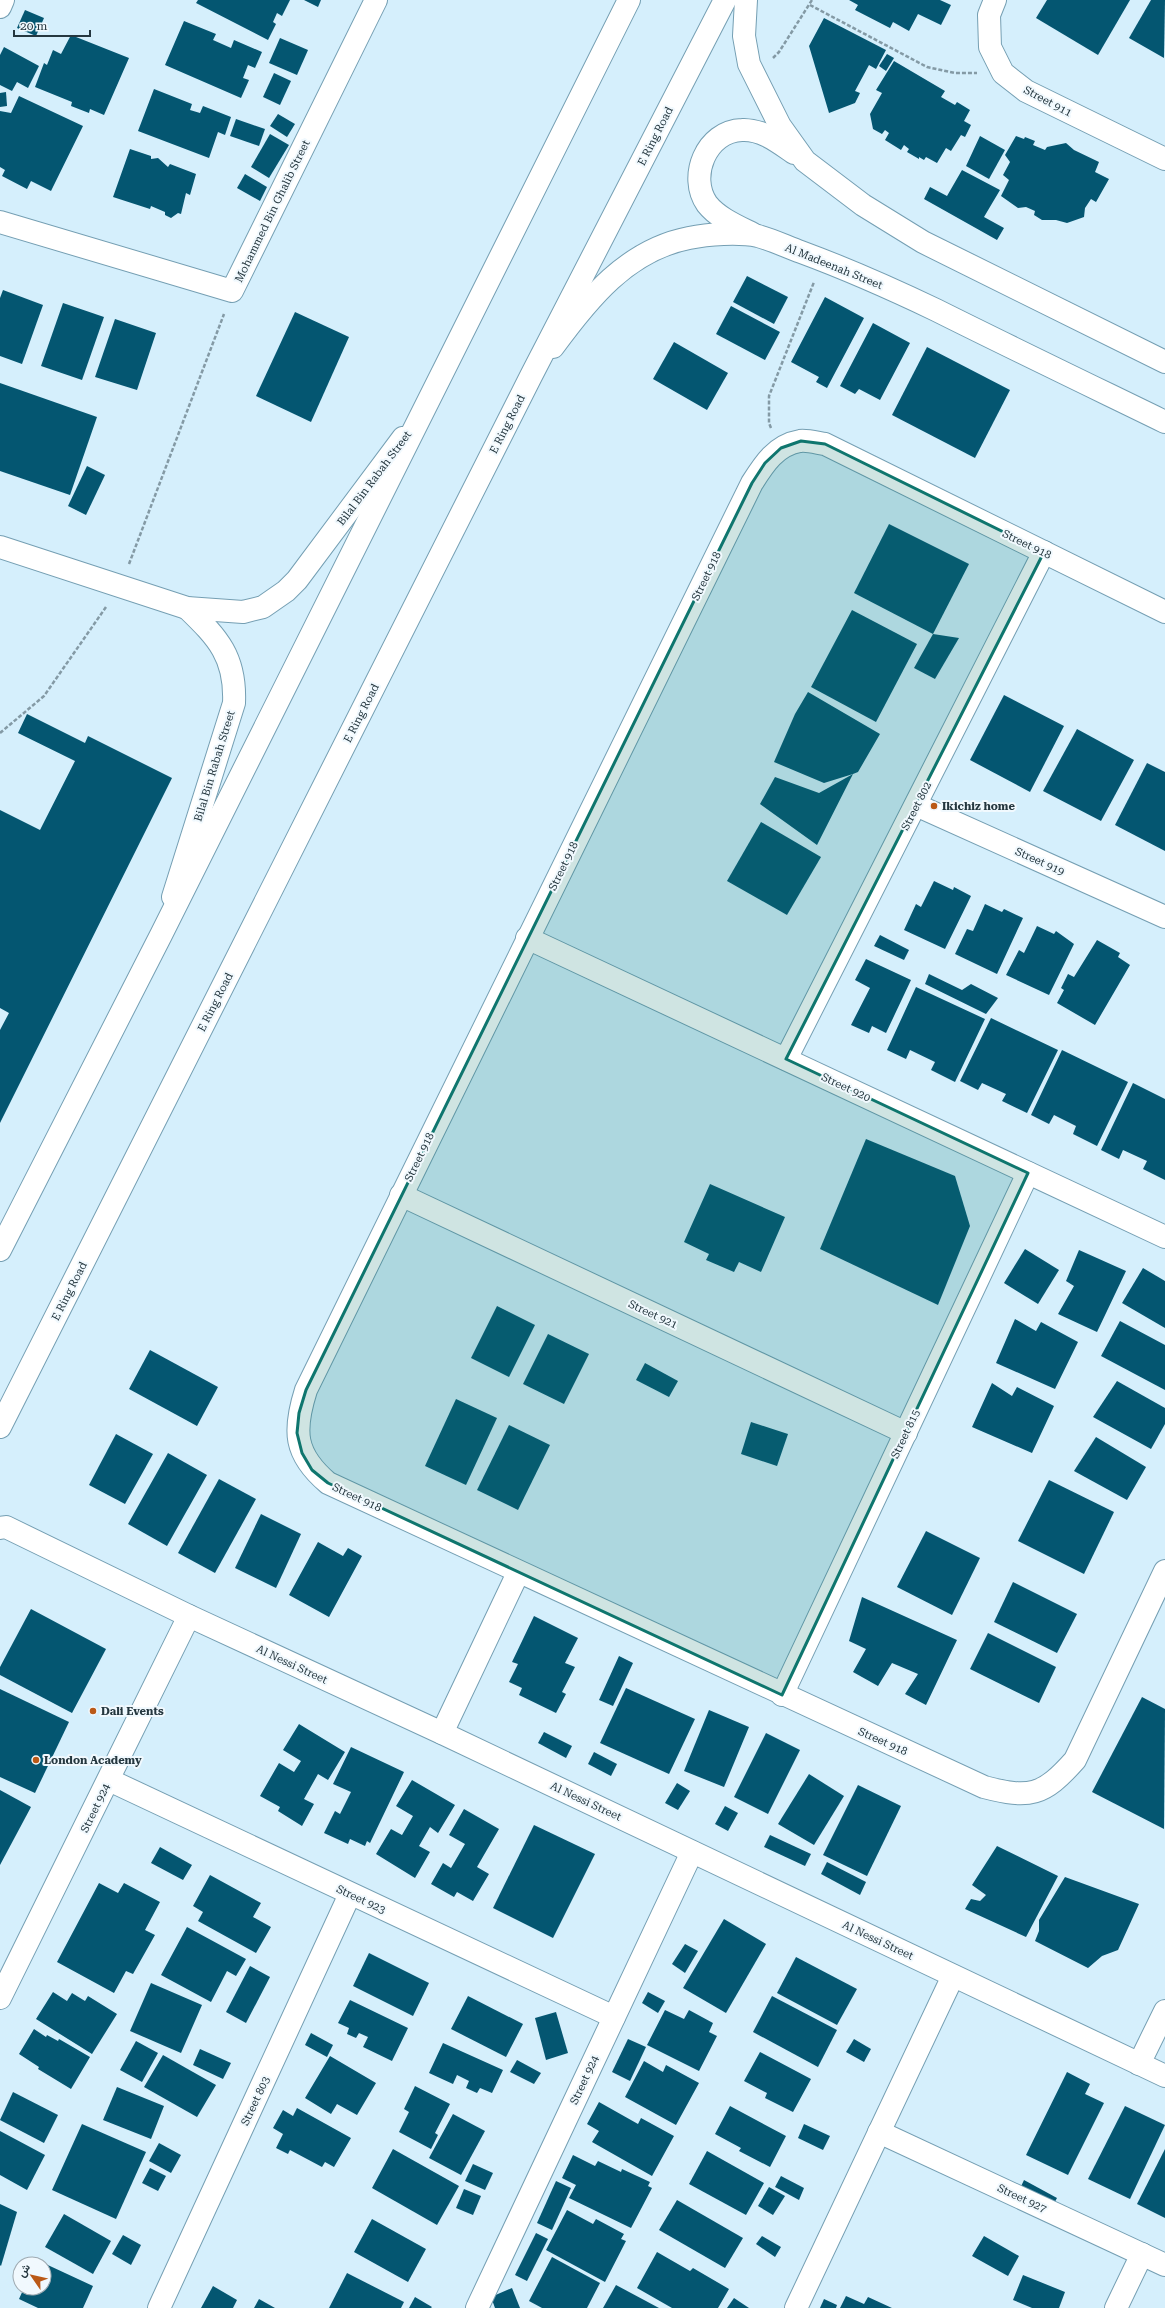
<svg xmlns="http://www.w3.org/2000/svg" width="1165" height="2308" viewBox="0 0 1165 2308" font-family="'Roboto Serif',Vazirmatn,serif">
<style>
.building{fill:#045671}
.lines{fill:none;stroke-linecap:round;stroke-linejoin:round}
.minor-casing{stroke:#759fb3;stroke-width:24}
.tertiary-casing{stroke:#759fb3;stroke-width:24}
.primary-casing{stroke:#759fb3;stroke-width:24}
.path{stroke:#849aa5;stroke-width:2.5;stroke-dasharray:4 2;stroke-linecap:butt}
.minor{stroke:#fff;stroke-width:22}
.tertiary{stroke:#fff;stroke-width:22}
.primary{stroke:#fff;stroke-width:22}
.marked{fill:#0f766e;fill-opacity:0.2;stroke:#0f766e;stroke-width:3;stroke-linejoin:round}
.poi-dot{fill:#ba5917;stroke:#f1f9fe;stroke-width:1.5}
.labels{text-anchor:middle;stroke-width:4;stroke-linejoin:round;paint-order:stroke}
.street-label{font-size:11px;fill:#25373f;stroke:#f1f9fe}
.poi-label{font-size:11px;font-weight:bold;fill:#25373f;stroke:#f1f9fe;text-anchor:start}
</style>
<rect width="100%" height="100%" fill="#d5effc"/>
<g class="building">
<polygon points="198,0 290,0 282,16 277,13 273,22 276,24 268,40 196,3"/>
<polygon points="304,0 321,0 318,7"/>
<polygon points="849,0 940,0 951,5 941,25 918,14 909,31 893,22 890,28 855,10 858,5"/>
<polygon points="1047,0 1130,0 1098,55 1036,18"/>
<polygon points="1151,0 1165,0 1164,58 1129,38"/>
<polygon points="25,10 44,18 36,36 17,28"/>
<polygon points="824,18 886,50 876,69 869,65 855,91 860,93 855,103 829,113 809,46"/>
<polygon points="184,21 216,34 213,40 231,48 234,40 262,52 255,68 248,65 243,78 249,80 241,98 165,65"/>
<polygon points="71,35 129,58 104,115 90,109 89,113 71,106 72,102 35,87 44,63 47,65 53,50 61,54"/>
<polygon points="280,38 308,50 297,75 269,63"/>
<polygon points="4,47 39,66 28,88 17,82 12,91 0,85 0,55"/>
<polygon points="887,54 894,58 886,71 879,66"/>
<polygon points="894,61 945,91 941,97 955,105 957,102 970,110 964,121 971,125 965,137 961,135 951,151 946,148 937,163 926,157 924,160 919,157 919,159 907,152 909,149 904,145 901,150 885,140 889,133 885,130 882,134 873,129 870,114 882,93 876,90"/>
<polygon points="274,73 291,81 280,105 263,97"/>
<polygon points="154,89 192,104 190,110 200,113 203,106 231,117 225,135 218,132 209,158 138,131"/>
<polygon points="6,92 7,106 0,107 0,93"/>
<polygon points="19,96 83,126 51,191 31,181 27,189 2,176 5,170 0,167 0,111 11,113"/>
<polygon points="278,114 295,124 287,137 270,126"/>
<polygon points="236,119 265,129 259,146 230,136"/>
<polygon points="270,134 289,145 269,178 251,167"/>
<polygon points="980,136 1005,150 989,179 966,166"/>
<polygon points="1016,136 1024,139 1025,137 1035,141 1033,145 1045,150 1047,147 1066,143 1074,150 1099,162 1095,172 1109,179 1096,202 1091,199 1085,208 1084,217 1067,223 1056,220 1042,220 1034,215 1035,211 1026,207 1018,208 1001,196 1009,180 1003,175 1010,162 1005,155"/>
<polygon points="130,149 151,156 151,159 158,158 168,167 170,164 196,174 190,195 186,193 181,214 178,213 171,218 165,215 165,212 151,206 150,209 113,197"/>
<polygon points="962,170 1000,190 984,217 1004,228 997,240 924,199 930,187 947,196"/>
<polygon points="245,174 267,187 260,201 237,188"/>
<polygon points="747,276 788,297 774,324 733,302"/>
<polygon points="3,290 43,305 22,364 0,356 0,298"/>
<polygon points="825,297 864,318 827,388 816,382 819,377 791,362"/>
<polygon points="63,303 104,317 82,380 41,366"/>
<polygon points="731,306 780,332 765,360 716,334"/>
<polygon points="295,312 349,337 311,422 256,396"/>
<polygon points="115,319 156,333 137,390 95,377"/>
<polygon points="873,323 910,343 880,400 859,389 855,394 840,386"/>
<polygon points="674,342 728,373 707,410 653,379"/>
<polygon points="927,347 1010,390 975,458 892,415"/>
<polygon points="0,383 97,417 70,495 0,471"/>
<polygon points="87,466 105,475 86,515 68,506"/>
<polygon points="889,524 969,564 933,634 854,593"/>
<polygon points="852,610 917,644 876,722 811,687"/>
<polygon points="933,634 959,638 935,679 914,668"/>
<polygon points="808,692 880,734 858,772 853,774 817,845 760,804 775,777 819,793 853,774 824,783 774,762 795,714"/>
<polygon points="1004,695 1064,726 1030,792 970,760"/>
<polygon points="27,714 85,743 88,736 172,778 0,1123 0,1030 9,1013 0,1008 0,810 40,830 75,761 18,733"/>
<polygon points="1077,729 1134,760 1101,821 1043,791"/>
<polygon points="1147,763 1165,772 1165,851 1115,825"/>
<polygon points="761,822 821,857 787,915 727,881"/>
<polygon points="934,881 953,890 954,887 971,896 945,949 904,930 916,904 921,907"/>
<polygon points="985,904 1002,912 1004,909 1023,918 997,974 955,954 967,929 973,931"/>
<polygon points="1037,926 1054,934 1056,931 1074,944 1049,995 1006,975 1019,950 1024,953"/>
<polygon points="880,935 909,950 904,960 874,946"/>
<polygon points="1097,940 1120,953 1118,957 1130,965 1095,1025 1057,1003 1064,990 1061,988 1068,974 1074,977"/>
<polygon points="866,959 911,980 886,1033 872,1026 869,1033 851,1025 870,988 855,980"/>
<polygon points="929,974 962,990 971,984 998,998 986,1014 925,984"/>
<polygon points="916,987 985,1019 955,1082 931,1070 935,1062 910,1050 906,1059 887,1050"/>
<polygon points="991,1018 1058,1050 1027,1113 1002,1101 1006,1094 982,1083 978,1090 960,1081"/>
<polygon points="1062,1050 1128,1082 1097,1146 1073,1134 1076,1126 1054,1115 1049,1124 1031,1115"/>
<polygon points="1133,1083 1165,1099 1165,1180 1143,1169 1147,1161 1123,1150 1119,1159 1101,1150"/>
<polygon points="866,1139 955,1176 970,1226 938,1305 820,1249"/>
<polygon points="710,1184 785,1217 761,1272 739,1262 734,1272 706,1260 709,1254 684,1242"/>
<polygon points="1025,1249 1059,1270 1038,1304 1004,1283"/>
<polygon points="1079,1250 1126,1271 1097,1332 1058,1314 1074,1286 1066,1281"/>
<polygon points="1143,1268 1165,1281 1165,1328 1122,1303"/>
<polygon points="497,1306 535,1325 509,1377 471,1358"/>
<polygon points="1015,1319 1036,1331 1041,1322 1078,1342 1055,1389 996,1363"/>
<polygon points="1120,1321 1165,1345 1165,1390 1101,1356"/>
<polygon points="548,1334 589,1354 564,1404 523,1384"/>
<polygon points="150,1350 218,1387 197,1426 129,1389"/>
<polygon points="645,1363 678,1381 669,1397 636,1380"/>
<polygon points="1117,1381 1165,1408 1165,1424 1151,1449 1093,1417"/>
<polygon points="992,1383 1012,1396 1017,1387 1054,1406 1032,1453 972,1427"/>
<polygon points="456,1399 497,1418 466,1485 425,1466"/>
<polygon points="751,1422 788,1434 777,1466 741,1454"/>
<polygon points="509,1425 550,1445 518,1510 477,1490"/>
<polygon points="116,1434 153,1454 125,1504 89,1485"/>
<polygon points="1096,1437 1146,1467 1127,1500 1074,1471"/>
<polygon points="168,1453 207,1475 167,1546 128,1524"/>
<polygon points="219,1479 256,1499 215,1573 178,1553"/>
<polygon points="1049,1480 1114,1512 1084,1574 1018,1541"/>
<polygon points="261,1514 301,1534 276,1588 235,1568"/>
<polygon points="926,1531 980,1558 952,1615 897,1587"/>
<polygon points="318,1542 343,1556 348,1548 362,1556 329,1617 289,1595"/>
<polygon points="1013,1582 1077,1614 1057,1653 994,1622"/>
<polygon points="862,1597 957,1640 926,1705 905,1694 918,1674 892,1663 878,1686 853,1672 866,1649 849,1641"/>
<polygon points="31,1609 106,1649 72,1713 0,1675 0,1667"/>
<polygon points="534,1616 578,1638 565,1663 575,1667 562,1692 566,1694 556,1713 519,1695 522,1688 509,1682 518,1664 512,1662"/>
<polygon points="988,1633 1056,1667 1039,1703 970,1669"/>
<polygon points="619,1656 633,1663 613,1706 599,1700"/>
<polygon points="626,1688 695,1719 669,1774 600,1743"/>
<polygon points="0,1689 69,1722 35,1793 0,1777"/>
<polygon points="1142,1697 1165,1709 1164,1829 1092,1792"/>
<polygon points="709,1710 749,1727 724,1787 684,1771"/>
<polygon points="299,1724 345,1752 328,1780 318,1774 304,1799 314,1804 302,1826 278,1811 280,1807 260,1796 279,1763 294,1772 301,1761 283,1750"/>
<polygon points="544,1732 572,1746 566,1758 538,1743"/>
<polygon points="766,1733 800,1750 768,1814 734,1797"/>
<polygon points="351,1747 404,1772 370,1843 367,1841 365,1846 350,1839 348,1844 324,1833 335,1811 340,1814 351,1792 333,1784"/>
<polygon points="594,1752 617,1764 611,1776 588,1764"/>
<polygon points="809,1774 844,1796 814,1845 778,1824"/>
<polygon points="412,1780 455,1805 438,1833 430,1827 419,1846 430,1852 415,1878 376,1854 391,1829 402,1835 413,1816 396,1806"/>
<polygon points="677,1783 690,1791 678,1810 665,1803"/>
<polygon points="858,1785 901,1806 867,1876 823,1855"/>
<polygon points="0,1790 31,1807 0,1865"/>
<polygon points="725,1806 738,1813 728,1831 715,1824"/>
<polygon points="464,1809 499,1829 477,1867 489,1874 473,1901 457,1892 454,1897 431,1884 443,1863 451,1868 465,1844 449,1835"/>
<polygon points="534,1825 595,1854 553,1938 493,1908"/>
<polygon points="770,1835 811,1854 805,1866 764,1847"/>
<polygon points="997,1846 1058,1876 1026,1937 965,1909 971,1899 980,1901 986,1895 972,1885"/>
<polygon points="160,1847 192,1865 183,1880 151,1863"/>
<polygon points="827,1862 866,1882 860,1895 821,1874"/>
<polygon points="210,1875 261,1903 253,1917 271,1927 256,1953 198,1921 203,1912 193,1906"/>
<polygon points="1065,1877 1139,1904 1118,1950 1102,1956 1088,1968 1035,1941 1039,1931 1039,1920"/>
<polygon points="99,1883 118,1893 124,1883 160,1902 145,1930 155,1935 133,1974 126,1971 114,1993 57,1962"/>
<polygon points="724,1919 766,1944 726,2013 683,1988"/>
<polygon points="187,1927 246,1959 236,1976 227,1971 211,2002 161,1975"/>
<polygon points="685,1944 698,1951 685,1973 672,1964"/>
<polygon points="369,1953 429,1983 413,2016 353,1986"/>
<polygon points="796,1957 857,1989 837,2025 777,1993"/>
<polygon points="250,1966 270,1977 246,2023 226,2012"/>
<polygon points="151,1983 202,2005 181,2053 130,2031"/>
<polygon points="53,1992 67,2001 72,1993 85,2001 88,1996 117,2014 92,2054 36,2019"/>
<polygon points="648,1992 665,2001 658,2013 642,2003"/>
<polygon points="468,1996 523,2024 506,2057 451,2029"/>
<polygon points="772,1996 837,2030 818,2067 753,2032"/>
<polygon points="350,2000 408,2028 392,2061 363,2047 368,2037 359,2033 356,2038 347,2034 349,2028 338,2023"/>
<polygon points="665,2010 684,2019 689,2010 713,2023 709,2032 717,2036 699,2071 647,2045"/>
<polygon points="556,2012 568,2053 546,2060 535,2018"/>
<polygon points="34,2029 46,2037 47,2035 58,2041 59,2039 90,2057 71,2089 38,2069 39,2067 19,2054"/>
<polygon points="311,2033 333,2045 327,2057 305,2045"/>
<polygon points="628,2039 646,2047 630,2081 612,2072"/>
<polygon points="854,2039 871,2049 864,2062 846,2052"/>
<polygon points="136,2041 158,2053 142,2082 120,2070"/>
<polygon points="443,2043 503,2070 492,2093 480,2088 477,2093 466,2088 469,2081 457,2075 453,2084 429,2073"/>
<polygon points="200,2049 231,2063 223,2079 193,2065"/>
<polygon points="760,2052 811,2079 793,2112 765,2098 767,2093 744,2081"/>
<polygon points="163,2055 216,2085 197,2117 144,2087"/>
<polygon points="330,2056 376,2083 357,2115 337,2104 331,2114 305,2098"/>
<polygon points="517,2060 541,2073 534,2084 510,2072"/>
<polygon points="644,2061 663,2072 666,2065 699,2083 676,2125 625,2097"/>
<polygon points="1067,2072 1090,2084 1085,2094 1104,2103 1068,2175 1026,2155"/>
<polygon points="415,2086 450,2104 435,2133 438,2135 431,2149 399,2132 409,2112 404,2109"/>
<polygon points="117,2087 164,2106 151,2139 103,2120"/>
<polygon points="13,2092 58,2115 44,2143 0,2120"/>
<polygon points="599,2102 638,2124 641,2118 674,2136 652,2176 592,2142 599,2131 587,2124"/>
<polygon points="730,2106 786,2136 770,2167 739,2151 741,2148 715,2134"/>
<polygon points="1125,2106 1165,2125 1130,2199 1088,2179"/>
<polygon points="297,2108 351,2138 334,2167 325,2162 322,2167 290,2150 288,2154 276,2148 283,2134 273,2128 283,2110 293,2116"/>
<polygon points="453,2114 485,2131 461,2175 429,2158"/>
<polygon points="82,2124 146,2152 116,2219 52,2190"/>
<polygon points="804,2124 830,2136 823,2150 798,2138"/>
<polygon points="0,2131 45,2155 27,2190 0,2175"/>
<polygon points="159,2143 181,2155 171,2173 149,2161"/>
<polygon points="393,2149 459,2186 437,2225 372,2188"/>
<polygon points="1165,2149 1165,2218 1137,2204"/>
<polygon points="707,2151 764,2183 746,2215 689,2184"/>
<polygon points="573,2155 595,2166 598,2161 621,2172 622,2169 650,2182 648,2186 652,2188 631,2228 569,2198 576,2185 562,2178"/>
<polygon points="473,2164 493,2173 485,2190 465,2181"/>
<polygon points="150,2168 166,2176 158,2191 142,2183"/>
<polygon points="781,2176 804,2188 799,2200 775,2187"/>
<polygon points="1024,2180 1057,2198 1050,2211 1018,2193"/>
<polygon points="556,2181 571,2188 552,2230 537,2223"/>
<polygon points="769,2187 785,2196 773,2215 758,2206"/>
<polygon points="464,2189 481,2196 473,2215 456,2208"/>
<polygon points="677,2200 743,2238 725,2268 659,2230"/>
<polygon points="0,2204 17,2212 1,2266 0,2265"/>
<polygon points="567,2210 593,2224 596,2219 624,2234 621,2239 626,2241 605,2282 546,2250"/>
<polygon points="64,2214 111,2241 93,2274 45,2247"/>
<polygon points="372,2219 426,2249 408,2282 354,2252"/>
<polygon points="536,2233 548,2239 527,2281 515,2275"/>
<polygon points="123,2235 141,2245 131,2265 112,2254"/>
<polygon points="762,2236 781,2247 775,2257 756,2244"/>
<polygon points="984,2236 1019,2256 1008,2276 972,2256"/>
<polygon points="657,2252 690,2271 693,2268 729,2289 718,2308 672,2308 637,2288"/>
<polygon points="552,2257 600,2283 587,2308 542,2308 529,2301"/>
<polygon points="37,2260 93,2286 83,2308 38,2308 19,2299 24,2288 44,2288 44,2264 35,2264"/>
<polygon points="347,2273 404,2302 401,2308 329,2308"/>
<polygon points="1023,2275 1065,2292 1059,2308 1032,2308 1013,2300"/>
<polygon points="616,2285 659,2308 603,2308"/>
<polygon points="213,2286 237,2300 233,2308 201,2308"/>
<polygon points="512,2288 520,2308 495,2308 491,2297"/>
<polygon points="846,2296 864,2304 868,2297 892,2308 840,2308"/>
<polygon points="415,2297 432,2307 431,2308 409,2308"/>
<polygon points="734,2298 749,2308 727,2308"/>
<polygon points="259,2299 275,2308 254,2308"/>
<polygon points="824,2299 837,2305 836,2308 820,2308"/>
</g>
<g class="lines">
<g class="minor-casing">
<g id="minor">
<polyline points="995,0 989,15 990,47 1003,73 1026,91 1165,159"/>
<polyline points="0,7 3,0"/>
<polyline points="0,222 232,291 376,0"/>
<path d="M1165 612 825 444C818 443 807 440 800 441 776 445 764 464 752 483L306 1390C293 1431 294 1454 328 1483L984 1787C1030 1799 1043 1796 1075 1760L1165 1571"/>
<polyline points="916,805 1165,917"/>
<polyline points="527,938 1165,1237"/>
<polyline points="786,1059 1044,552"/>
<polyline points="401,1195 906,1433"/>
<polyline points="0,1528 6,1527 189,1616 442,1733 1165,2076"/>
<polyline points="782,1695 1028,1173"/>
<polyline points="442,1733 518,1573"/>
<polyline points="109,1780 614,2017"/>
<polyline points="0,1998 189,1616"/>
<polyline points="1139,2064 1165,2011"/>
<polyline points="879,2132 1165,2265"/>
<polyline points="159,2308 350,1894"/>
<polyline points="477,2308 692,1852"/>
<polyline points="796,2308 953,1976"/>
<polyline points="1116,2308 1142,2254"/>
</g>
</g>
<g class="tertiary-casing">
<g id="tertiary">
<polyline points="746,0 744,36 749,64 780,126 805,161 863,205 923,242 1165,362"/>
<path d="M753 234C737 226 718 218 707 204 688 177 706 131 742 130 762 129 778 142 794 153"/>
<path d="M553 347C588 299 627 250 689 238 708 234 739 232 758 236 773 240 787 247 801 252 847 269 892 289 936 310 1012 348 1089 385 1165 422"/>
<polyline points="0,547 187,608 243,612 263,607 286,591 297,580 403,438"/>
<path d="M173 897 234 703C236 657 218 638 187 608"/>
</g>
</g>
<g class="primary-casing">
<g id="primary">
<polyline points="0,1250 161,935 629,0"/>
<polyline points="0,1427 531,376 725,0"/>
</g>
</g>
<g class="path">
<polyline points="810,5 927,67 955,73 977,73"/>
<polyline points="773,58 779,52 812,0"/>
<polyline points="771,428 769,423 769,396 814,282"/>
<polyline points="129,564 224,314"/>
<polyline points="0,733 44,696 106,607"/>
</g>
<use href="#minor" class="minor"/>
<use href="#tertiary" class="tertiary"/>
<use href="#primary" class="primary"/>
</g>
<path class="marked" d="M801 441 825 444 1044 552 786 1059 1028 1173 782 1695 328 1483 312 1470 302 1453 297 1433 299 1413 306 1390 752 483 765 463 781 448Z"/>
<g class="poi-dot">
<circle cx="934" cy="806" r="4"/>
<circle cx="93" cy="1711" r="4"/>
<circle cx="36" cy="1760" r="4"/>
</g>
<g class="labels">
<g class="street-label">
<text transform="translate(1048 101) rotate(28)" y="4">Street 911</text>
<text transform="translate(655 136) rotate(-63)" y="4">E Ring Road</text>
<text transform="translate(272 211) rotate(-64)" y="4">Mohammed Bin Ghalib Street</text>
<text transform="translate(834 266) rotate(22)" y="4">Al Madeenah Street</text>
<text transform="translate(507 424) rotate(-63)" y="4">E Ring Road</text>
<text transform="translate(374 478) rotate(-53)" y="4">Bilal Bin Rabah Street</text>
<text transform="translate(1027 544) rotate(26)" y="4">Street 918</text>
<text transform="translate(706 576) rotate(-64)" y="4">Street 918</text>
<text transform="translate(361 713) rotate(-63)" y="4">E Ring Road</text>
<text transform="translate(214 766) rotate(-73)" y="4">Bilal Bin Rabah Street</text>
<text transform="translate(916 806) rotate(-63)" y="4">Street 802</text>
<text transform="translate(1040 861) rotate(24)" y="4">Street 919</text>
<text transform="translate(563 866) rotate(-64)" y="4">Street 918</text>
<text transform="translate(215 1002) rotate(-63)" y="4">E Ring Road</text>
<text transform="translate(846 1087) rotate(25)" y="4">Street 920</text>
<text transform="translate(419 1157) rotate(-64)" y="4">Street 918</text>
<text transform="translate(69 1291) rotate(-63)" y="4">E Ring Road</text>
<text transform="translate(653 1314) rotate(25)" y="4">Street 921</text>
<text transform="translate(905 1434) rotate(-65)" y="4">Street 815</text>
<text transform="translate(357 1497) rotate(25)" y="4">Street 918</text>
<text transform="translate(292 1664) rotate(25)" y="4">Al Nessi Street</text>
<text transform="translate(883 1741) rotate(24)" y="4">Street 918</text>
<text transform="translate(586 1801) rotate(25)" y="4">Al Nessi Street</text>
<text transform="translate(95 1808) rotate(-64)" y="4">Street 924</text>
<text transform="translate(361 1899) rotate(25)" y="4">Street 923</text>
<text transform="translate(878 1940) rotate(25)" y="4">Al Nessi Street</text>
<text transform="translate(584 2080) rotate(-65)" y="4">Street 924</text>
<text transform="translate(255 2101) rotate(-65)" y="4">Street 803</text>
<text transform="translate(1022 2198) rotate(25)" y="4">Street 927</text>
</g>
<g class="poi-label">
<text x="942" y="810">Ikichiz home</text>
<text x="101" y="1715">Dali Events</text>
<text x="44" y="1764">London Academy</text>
</g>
</g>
<g transform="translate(32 2276) rotate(304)"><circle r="19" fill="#f1f9fe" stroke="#9fabb2"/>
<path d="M0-3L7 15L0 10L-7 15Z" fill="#ba5917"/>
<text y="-6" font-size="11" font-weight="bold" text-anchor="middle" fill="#25373f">ش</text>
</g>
<path d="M14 30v6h76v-6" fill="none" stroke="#25373f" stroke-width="2"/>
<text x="20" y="30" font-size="12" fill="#25373f" stroke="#f1f9fe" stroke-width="3" paint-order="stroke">20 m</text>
</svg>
